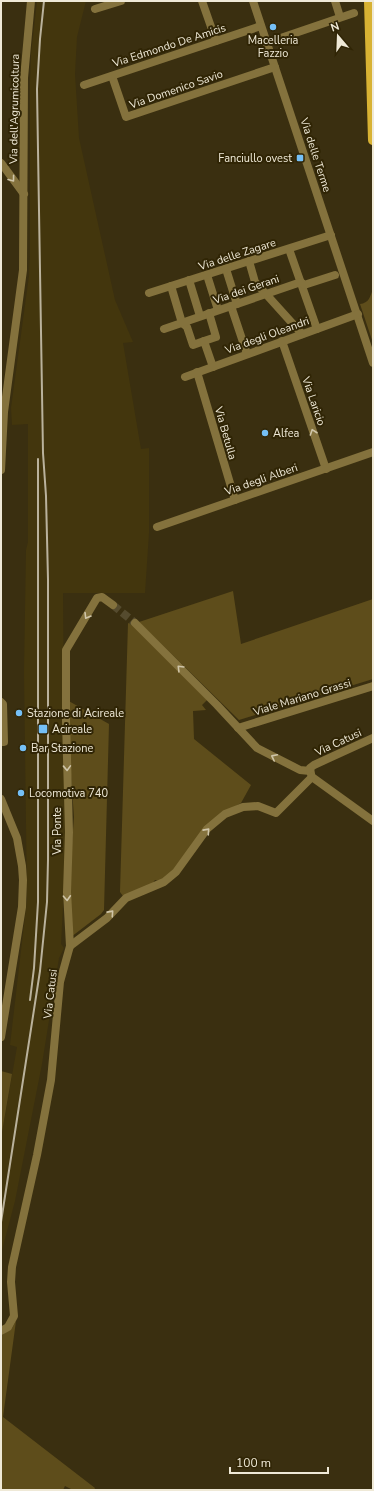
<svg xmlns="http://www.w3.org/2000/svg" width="374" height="1491" viewBox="0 0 374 1491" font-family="'Nunito Sans',sans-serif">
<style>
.built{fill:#43360d}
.green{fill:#5e4d1b}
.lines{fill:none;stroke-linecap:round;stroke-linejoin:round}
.minor-tunnel{stroke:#554b2e;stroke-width:8;stroke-dasharray:8 4;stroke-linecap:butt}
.minor{stroke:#84723d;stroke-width:8}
.major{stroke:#d8b233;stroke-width:10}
.rail{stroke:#bab29c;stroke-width:2}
.oneway{stroke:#cfc5a9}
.poi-dot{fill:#75c0f6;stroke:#302505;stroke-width:1.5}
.labels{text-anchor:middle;stroke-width:4;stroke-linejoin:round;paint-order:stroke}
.poi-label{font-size:11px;fill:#efe9d7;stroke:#302505;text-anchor:start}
.street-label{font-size:11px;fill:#efe9d7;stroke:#302505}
</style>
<rect width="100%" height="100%" fill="#3a2f10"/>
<polygon class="built" points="37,1 86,1 77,37 75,74 79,138 115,300 133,342 123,343 141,449 149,448 149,533 145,593 63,593 64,722 67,832 61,944 64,948 59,958 42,1064 15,1201 1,1254 1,1138 17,1047 10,1045 27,899 24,672 26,550 28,542 28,424 12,425 11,408 29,276 30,256 30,82 31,54"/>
<g class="green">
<path d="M373 289V343L360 304C369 303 370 297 373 289Z"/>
<polygon points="233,591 241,644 373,599 373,679 239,720 139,622"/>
<polygon points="128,623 133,625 207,700 202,705 206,710 193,711 194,739 251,785 241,803 223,813 169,877 160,881 155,880 152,884 123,896 120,892"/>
<polygon points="67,700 109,724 104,910 101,914 71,937 68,893 74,817 68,733 73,732 73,727 67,724"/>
<polygon points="1,1071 12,1074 1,1138"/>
<polygon points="16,1321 3,1417 95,1488 94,1490 73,1490 65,1486 63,1490 1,1490 1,1336 12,1328"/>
</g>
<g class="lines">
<polyline class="minor-tunnel" points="113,605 135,623"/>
<g class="minor">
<polyline points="202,1 216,41"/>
<polyline points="253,1 373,363"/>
<polyline points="335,1 340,17"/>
<polyline points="95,9 121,1"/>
<polyline points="266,43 354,13"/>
<polyline points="112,76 126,117 275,67"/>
<polyline points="84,85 261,26"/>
<polyline points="1,163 24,194"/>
<polyline points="289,249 317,329"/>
<polyline points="249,261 255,282 302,334"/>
<polyline points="226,269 237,304"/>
<polyline points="207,275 218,310"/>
<polyline points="189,280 200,316"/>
<polyline points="171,286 182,323 187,327 193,345 204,341 213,367"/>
<polyline points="149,293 331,235"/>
<polyline points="231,306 247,354"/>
<polyline points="164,329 301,282 304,285 335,275"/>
<polyline points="204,341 216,337 209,313"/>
<polyline points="282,341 326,469"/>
<polyline points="197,372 235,500"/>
<polyline points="185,377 358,314"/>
<polyline points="1,470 4,412 23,270 24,78 31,1"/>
<polyline points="157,527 373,452"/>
<polyline points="135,623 217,705 257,748 300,770 310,771"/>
<polyline points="1,702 3,704 4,742 1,742"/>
<polyline points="238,728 373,686"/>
<polyline points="311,774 310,768 314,765 373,738"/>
<polyline points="312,777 373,821"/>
<polyline points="1,799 17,838 22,866 23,880 22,907 1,1037"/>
<polyline points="70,946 67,892 69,832 66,721 66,650 97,598 102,597 113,605"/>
<polyline points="1,1331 8,1327 14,1316 11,1282 12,1267 37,1155 51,1080 60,982 70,946 107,918 126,898 164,882 176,872 207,829 225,814 243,807 258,806 276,813 312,777"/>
</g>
<polyline class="major" points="369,1 373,140"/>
<g class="rail">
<polyline points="30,1000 34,968 38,902 38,459"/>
<polyline points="1,1222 40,971 47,902 48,860 48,579 46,496 43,453 37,89 40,39 44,1"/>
</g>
</g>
<defs><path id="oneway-chevron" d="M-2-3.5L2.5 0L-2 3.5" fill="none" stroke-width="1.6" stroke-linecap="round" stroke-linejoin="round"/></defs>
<g class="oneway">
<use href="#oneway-chevron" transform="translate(12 179) rotate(53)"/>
<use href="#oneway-chevron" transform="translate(313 432) rotate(-109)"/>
<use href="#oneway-chevron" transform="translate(87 616) rotate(121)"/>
<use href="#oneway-chevron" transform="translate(180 668) rotate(-135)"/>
<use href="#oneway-chevron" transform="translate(274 757) rotate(-153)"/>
<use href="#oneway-chevron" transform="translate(67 768) rotate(88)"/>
<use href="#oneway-chevron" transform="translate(207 831) rotate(-48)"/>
<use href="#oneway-chevron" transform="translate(67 898) rotate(87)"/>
<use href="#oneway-chevron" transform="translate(111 913) rotate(-48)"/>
</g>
<g class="poi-dot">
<circle cx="273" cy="27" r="4"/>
<rect x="296" y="154" width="8" height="8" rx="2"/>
<circle cx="265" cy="433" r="4"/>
<circle cx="19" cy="713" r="4"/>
<rect x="38" y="724" width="10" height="10" rx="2"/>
<circle cx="23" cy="748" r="4"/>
<circle cx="21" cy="793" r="4"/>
</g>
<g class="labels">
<g class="poi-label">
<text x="273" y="44" text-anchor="middle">Macelleria<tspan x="273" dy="13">Fazzio</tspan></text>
<text x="292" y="162" text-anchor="end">Fanciullo ovest</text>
<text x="273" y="437">Alfea</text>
<text x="27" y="717">Stazione di Acireale</text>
<text x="52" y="733">Acireale</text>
<text x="31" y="752">Bar Stazione</text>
<text x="29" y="797">Locomotiva 740</text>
</g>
<g class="street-label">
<text transform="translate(169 45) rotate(-18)" y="4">Via Edmondo De Amicis</text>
<text transform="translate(176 89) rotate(-19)" y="4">Via Domenico Savio</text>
<text transform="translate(14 109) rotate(-89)" y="4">Via dell'Agrumicoltura</text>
<text transform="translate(316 155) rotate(72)" y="4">Via delle Terme</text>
<text transform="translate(237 254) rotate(-18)" y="4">Via delle Zagare</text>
<text transform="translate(246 289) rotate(-19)" y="4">Via dei Gerani</text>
<text transform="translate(267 335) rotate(-20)" y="4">Via degli Oleandri</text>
<text transform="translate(314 401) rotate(71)" y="4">Via Laricio</text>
<text transform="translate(226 433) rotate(74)" y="4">Via Betulla</text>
<text transform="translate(261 479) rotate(-19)" y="4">Via degli Alberi</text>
<text transform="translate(302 697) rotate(-17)" y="4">Viale Mariano Grassi</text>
<text transform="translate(338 742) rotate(-25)" y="4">Via Catusi</text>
<text transform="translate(57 831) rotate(-90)" y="4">Via Ponte</text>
<text transform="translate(50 994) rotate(-83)" y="4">Via Catusi</text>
</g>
</g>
<rect width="374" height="1491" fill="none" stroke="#efe9d7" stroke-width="4"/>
<g transform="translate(338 36) rotate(341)" stroke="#302505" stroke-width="3" paint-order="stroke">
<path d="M0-3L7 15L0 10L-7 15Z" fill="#efe9d7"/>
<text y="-6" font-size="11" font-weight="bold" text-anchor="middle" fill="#efe9d7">N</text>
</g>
<path d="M230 1467v6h98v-6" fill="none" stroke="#efe9d7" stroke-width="2"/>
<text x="236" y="1467" font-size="12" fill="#efe9d7" stroke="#302505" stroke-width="3" paint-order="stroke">100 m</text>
</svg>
